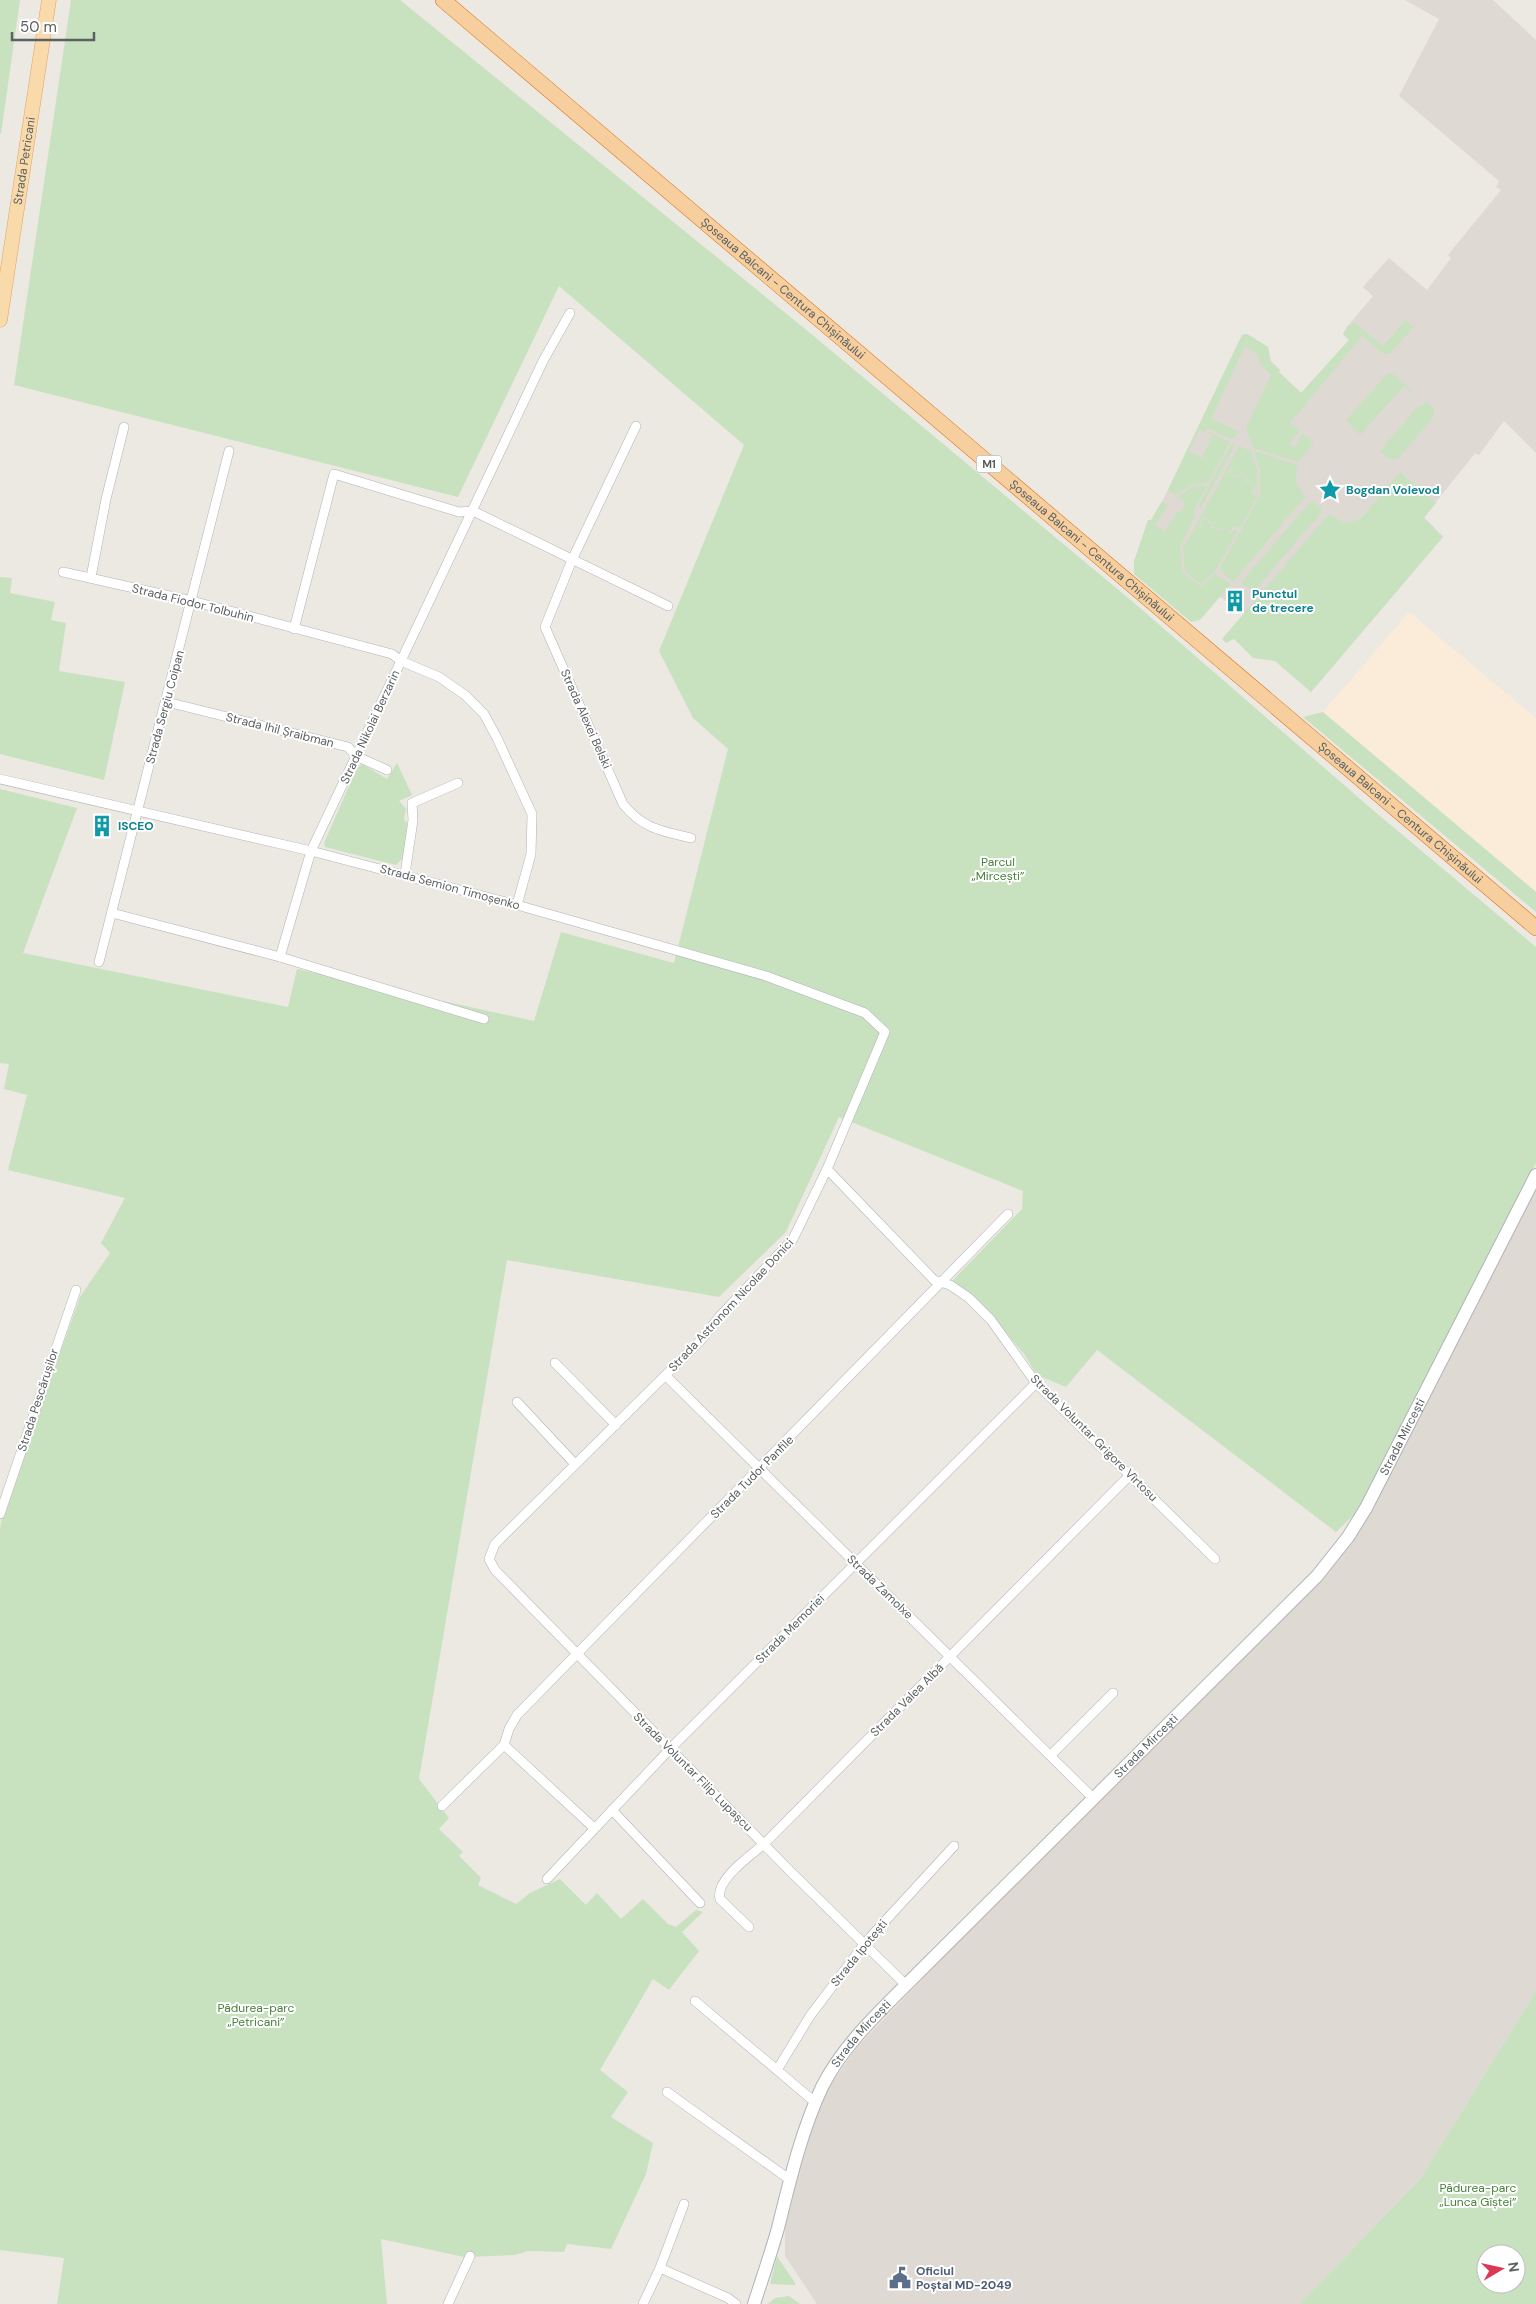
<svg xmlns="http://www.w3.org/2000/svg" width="1536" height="2304" viewBox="0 0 1536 2304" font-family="'DM Sans',sans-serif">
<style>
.commercial{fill:#fbebd9}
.education{fill:#dfd9d3}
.green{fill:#c8e2c0;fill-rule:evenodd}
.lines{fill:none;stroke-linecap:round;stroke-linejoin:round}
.minor-casing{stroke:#b0b4b7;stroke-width:10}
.secondary-casing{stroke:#afb4b7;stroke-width:14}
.primary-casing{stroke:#e7a161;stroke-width:15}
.trunk-casing{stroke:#de6d10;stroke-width:16}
.minor{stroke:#fff;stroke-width:9}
.secondary{stroke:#fff;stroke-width:12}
.primary{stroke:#f9daab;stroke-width:14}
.trunk{stroke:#f7cf9e;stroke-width:15}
.labels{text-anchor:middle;stroke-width:4;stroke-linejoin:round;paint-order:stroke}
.shield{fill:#fff;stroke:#8c9091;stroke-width:1}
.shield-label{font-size:11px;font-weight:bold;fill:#5b6062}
.street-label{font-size:12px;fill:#5b6062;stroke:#fff}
.culture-label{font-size:12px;font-weight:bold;fill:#0d838f;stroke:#fff;text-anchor:start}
.park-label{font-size:12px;fill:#48813b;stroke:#fff}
.service-label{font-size:12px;font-weight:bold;fill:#4e5e75;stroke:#fff;text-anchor:start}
</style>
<rect width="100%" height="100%" fill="#ece8e2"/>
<polygon class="commercial" points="1409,612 1536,718 1536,892 1323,712"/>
<g class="education">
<polygon points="1405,0 1493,0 1536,40 1536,453 1504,421 1479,455 1475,453 1424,517 1443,537 1311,692 1243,615 1217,594 1214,597 1159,563 1151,521 1163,500 1242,335 1247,334 1268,347 1271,361 1280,370 1279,372 1301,393 1349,340 1343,334 1346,328 1373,296 1363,287 1389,258 1427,290 1451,258 1448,255 1501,190 1496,187 1499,181 1399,96 1439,19"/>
<polygon points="1536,1189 1536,1991 1420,2179 1300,2304 817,2304 785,2256 785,2217 809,2134 829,2087 855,2049 994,1905 1331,1569 1360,1526"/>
</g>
<g class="green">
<polygon points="0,0 20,0 1,134 0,133"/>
<polygon points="71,0 400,0 804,328 1133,602 1374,811 1536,947 1536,1163 1360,1509 1336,1532 1097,1350 1066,1387 1037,1375 1024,1354 1006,1333 951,1282 1022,1209 1023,1191 839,1117 786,1232 719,1297 507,1260 419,1779 449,1818 439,1829 463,1852 459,1856 481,1878 478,1885 516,1904 530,1893 560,1879 586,1905 597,1893 621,1919 643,1899 668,1924 676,1927 696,1910 703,1912 682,1932 699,1951 669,1990 653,1979 600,2070 628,2092 611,2117 653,2143 646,2174 611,2249 567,2244 564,2252 528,2251 515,2255 464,2257 381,2239 387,2304 57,2304 64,2258 0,2250 0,1529 3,1513 80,1297 110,1253 101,1243 125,1198 8,1170 27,1095 4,1089 9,1064 0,1063 0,789 77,808 23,953 288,1007 297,969 534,1021 561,932 674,963 728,749 693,718 659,651 744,445 559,286 458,497 14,385"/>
<polygon points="1405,320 1414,327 1389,354 1384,354 1362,336 1290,423 1300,431 1290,442 1291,447 1295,447 1302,433 1314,443 1298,462 1253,448 1246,428 1271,375 1260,364 1258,355 1245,346 1211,419 1238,431 1235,438 1231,439 1207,428 1205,432 1199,430 1189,452 1202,458 1212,436 1208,432 1230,442 1208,483 1194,484 1175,495 1168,490 1242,335 1247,334 1268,347 1270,361 1280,370 1279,372 1301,393 1349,340 1343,334 1349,325 1355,323 1383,346"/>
<polygon points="1388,373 1393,374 1412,390 1411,392 1404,386 1360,435 1346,420"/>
<polygon points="1426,401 1434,409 1433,417 1398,459 1391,460 1380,451 1419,405 1422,406"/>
<polygon points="1232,443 1235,445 1201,508 1198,506"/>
<polygon points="1239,446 1251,451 1257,471 1258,492 1255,492 1258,487 1247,481 1248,478 1240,474 1238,476 1230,472 1237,458 1228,472 1238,478 1240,475 1247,478 1245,481 1255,486 1251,493 1258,496 1240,528 1233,526 1230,532 1220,527 1218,529 1212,526 1214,523 1203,517 1199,526 1204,529 1200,525 1204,519 1212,524 1211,527 1219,531 1221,528 1231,534 1234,529 1237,532 1215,571 1201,584 1185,572 1183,549"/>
<polygon points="1254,451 1297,465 1296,482 1305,497 1233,582 1219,569 1260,496 1260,470"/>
<polygon points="1400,472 1436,503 1424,518 1443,537 1311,692 1275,661 1253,658 1234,639 1226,643 1222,639 1326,517 1330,515 1346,523 1358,520 1365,514"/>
<polygon points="1194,486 1207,486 1193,512 1196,514 1180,547 1183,574 1201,586 1215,574 1231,584 1200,620 1191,622 1134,574 1134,561 1148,520 1151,520 1162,501 1168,505 1155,525 1165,531 1178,511 1180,512 1185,505 1184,501 1177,497"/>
<polygon points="1313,502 1321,508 1321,513 1254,591 1242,584 1243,580 1309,503"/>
<polygon points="0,577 12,578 10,593 55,602 51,620 66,623 59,671 125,682 104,780 0,754"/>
<polygon points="1323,712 1536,892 1536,912 1303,717"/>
<polygon points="397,763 412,795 399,801 406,809 404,819 408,825 403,858 396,865 325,847 324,843 357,768 362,764 387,779"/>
<path d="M1536 1991V2304H1300L1420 2179ZM1486 2254H1516V2284H1486Z"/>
<polygon points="777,2256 795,2283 795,2285 770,2284"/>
<polygon points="789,2296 800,2304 768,2304 775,2298"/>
</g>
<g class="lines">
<g class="minor-casing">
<g id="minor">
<path d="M636 426 572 560 545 627 623 804C643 829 662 831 691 838"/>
<polyline points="63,572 192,601 392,654 401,661 439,677 465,695 484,714 497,738 532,814 531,854 517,905"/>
<polyline points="91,577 106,499 124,427"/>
<polyline points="294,629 334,474 459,512 473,511 668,606"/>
<polyline points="167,702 348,747 356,756 387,770"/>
<polyline points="0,779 311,851 517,905 766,976 865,1013 885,1032 827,1169 793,1239 719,1317 702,1339 495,1544 489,1559 495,1570 788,1869 906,1985"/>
<polyline points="405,874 413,820 412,803 458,783"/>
<polyline points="112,913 280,957 484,1019"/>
<polyline points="280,957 311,851 543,361 570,313"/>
<polyline points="99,962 229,451"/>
<polyline points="827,1169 934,1280 950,1285 969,1298 991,1320 1036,1383 1215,1559"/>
<polyline points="555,1363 616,1425"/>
<polyline points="666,1376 1094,1799"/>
<polyline points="517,1402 575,1464"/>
<polyline points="0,1514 76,1290"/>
<polyline points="504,1745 594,1828"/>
<polyline points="1051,1755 1113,1693"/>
<polyline points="442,1806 504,1745 509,1729 517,1715 1008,1214"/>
<polyline points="612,1810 700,1903"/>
<polyline points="547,1879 670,1749 1036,1383"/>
<path d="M749 1927 720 1899C715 1880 750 1856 764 1844L1130 1475"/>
<polyline points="695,2001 816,2103"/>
<polyline points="777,2070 810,2016 865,1943 954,1846"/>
<polyline points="667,2092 789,2179"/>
<polyline points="660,2268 728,2298 736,2304"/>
<polyline points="448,2304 470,2256"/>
<polyline points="643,2304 660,2268 684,2204"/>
</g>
</g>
<g class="secondary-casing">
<g id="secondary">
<path id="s1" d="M754 2304C762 2279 771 2253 778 2228 790 2180 801 2132 822 2087 842 2047 875 2016 906 1985L1317 1576 1348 1537 1366 1508 1536 1175"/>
</g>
</g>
<g class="primary-casing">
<g id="primary">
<path id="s2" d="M0 320 49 0"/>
</g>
</g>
<g class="trunk-casing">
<g id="trunk">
<path id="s3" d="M443 0 1536 928"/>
</g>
</g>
<use href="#minor" class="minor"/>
<use href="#secondary" class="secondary"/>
<use href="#primary" class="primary"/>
<use href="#trunk" class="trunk"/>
</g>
<defs>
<g id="sight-bare" transform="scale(1.725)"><path d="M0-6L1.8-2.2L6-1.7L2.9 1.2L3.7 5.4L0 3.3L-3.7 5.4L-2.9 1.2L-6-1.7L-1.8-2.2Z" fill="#0f9aa8" stroke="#fff" stroke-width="2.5" paint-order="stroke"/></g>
<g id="building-bare" transform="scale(1.725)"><path d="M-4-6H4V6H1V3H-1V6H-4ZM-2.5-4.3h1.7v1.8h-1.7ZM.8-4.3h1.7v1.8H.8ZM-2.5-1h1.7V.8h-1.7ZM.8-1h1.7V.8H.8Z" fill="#0f9aa8" stroke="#fff" stroke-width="2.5" paint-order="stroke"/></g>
<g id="civic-bare" transform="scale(1.725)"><path d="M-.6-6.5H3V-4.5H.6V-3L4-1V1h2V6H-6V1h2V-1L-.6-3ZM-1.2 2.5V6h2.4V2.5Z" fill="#5c6f8a" stroke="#fff" stroke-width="2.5" paint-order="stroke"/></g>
</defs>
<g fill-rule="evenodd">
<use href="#sight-bare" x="1330" y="490"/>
<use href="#building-bare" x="1235" y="601"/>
<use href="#building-bare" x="102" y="826"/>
<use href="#civic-bare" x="900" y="2278"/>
</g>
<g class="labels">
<rect class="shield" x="976.5" y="455.5" width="25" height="17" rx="4"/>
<g class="shield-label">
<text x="989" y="468">M1</text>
</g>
<g class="street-label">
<text dy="4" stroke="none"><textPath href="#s2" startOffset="161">Strada Petricani</textPath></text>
<text dy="4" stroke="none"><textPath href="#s3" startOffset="446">Șoseaua Balcani - Centura Chișinăului</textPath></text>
<text dy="4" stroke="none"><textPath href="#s3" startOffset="851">Șoseaua Balcani - Centura Chișinăului</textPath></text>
<text transform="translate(193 603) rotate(14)" y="4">Strada Fiodor Tolbuhin</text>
<text transform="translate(165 707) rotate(-75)" y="4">Strada Sergiu Coipan</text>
<text transform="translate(586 719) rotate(66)" y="4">Strada Alexei Belski</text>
<text transform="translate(370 727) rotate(-65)" y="4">Strada Nikolai Berzarin</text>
<text transform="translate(280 730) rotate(14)" y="4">Strada Ihil Șraibman</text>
<text dy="4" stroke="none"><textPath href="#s3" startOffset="1256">Șoseaua Balcani - Centura Chișinăului</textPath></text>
<text transform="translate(450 887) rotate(15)" y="4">Strada Semion Timoșenko</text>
<text transform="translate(731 1305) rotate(-47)" y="4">Strada Astronom Nicolae Donici</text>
<text transform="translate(38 1400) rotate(-72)" y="4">Strada Pescărușilor</text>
<text dy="4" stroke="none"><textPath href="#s1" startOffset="1104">Strada Mircești</textPath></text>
<text transform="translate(1094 1438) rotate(45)" y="4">Strada Voluntar Grigore Vîrtosu</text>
<text transform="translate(752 1477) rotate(-45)" y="4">Strada Tudor Panfile</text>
<text transform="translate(880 1587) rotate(44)" y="4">Strada Zamolxe</text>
<text transform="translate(790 1629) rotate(-45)" y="4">Strada Memoriei</text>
<text transform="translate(907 1700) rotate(-45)" y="4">Strada Valea Albă</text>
<text dy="4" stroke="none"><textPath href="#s1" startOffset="699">Strada Mircești</textPath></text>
<text transform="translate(693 1772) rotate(45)" y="4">Strada Voluntar Filip Lupașcu</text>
<text transform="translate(859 1953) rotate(-51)" y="4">Strada Ipotești</text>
<text dy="4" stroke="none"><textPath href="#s1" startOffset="294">Strada Mircești</textPath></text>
</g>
<g class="culture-label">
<text x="1346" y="494">Bogdan Voievod</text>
<text x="1252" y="598">Punctul<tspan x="1252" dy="14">de trecere</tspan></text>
<text x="118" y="830">ISCEO</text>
</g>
<g class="park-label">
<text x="998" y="866">Parcul<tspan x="998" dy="14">„Mircești”</tspan></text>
<text x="256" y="2012">Pădurea-parc<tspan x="256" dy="14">„Petricani”</tspan></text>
<text x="1478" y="2192">Pădurea-parc<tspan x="1478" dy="14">„Lunca Gîștei”</tspan></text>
</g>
<g class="service-label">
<text x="916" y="2275">Oficiul<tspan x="916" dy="14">Poștal MD-2049</tspan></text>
</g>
</g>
<g transform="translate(1501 2269) rotate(81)"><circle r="24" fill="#ffffff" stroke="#bdbfc0"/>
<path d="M0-4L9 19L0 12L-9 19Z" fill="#dc3852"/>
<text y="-8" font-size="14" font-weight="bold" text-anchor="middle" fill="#5b6062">N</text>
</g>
<path d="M12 32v8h82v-8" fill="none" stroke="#5b6062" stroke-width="2.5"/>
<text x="20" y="32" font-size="15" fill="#5b6062" stroke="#ffffff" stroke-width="4" paint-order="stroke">50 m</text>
</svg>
